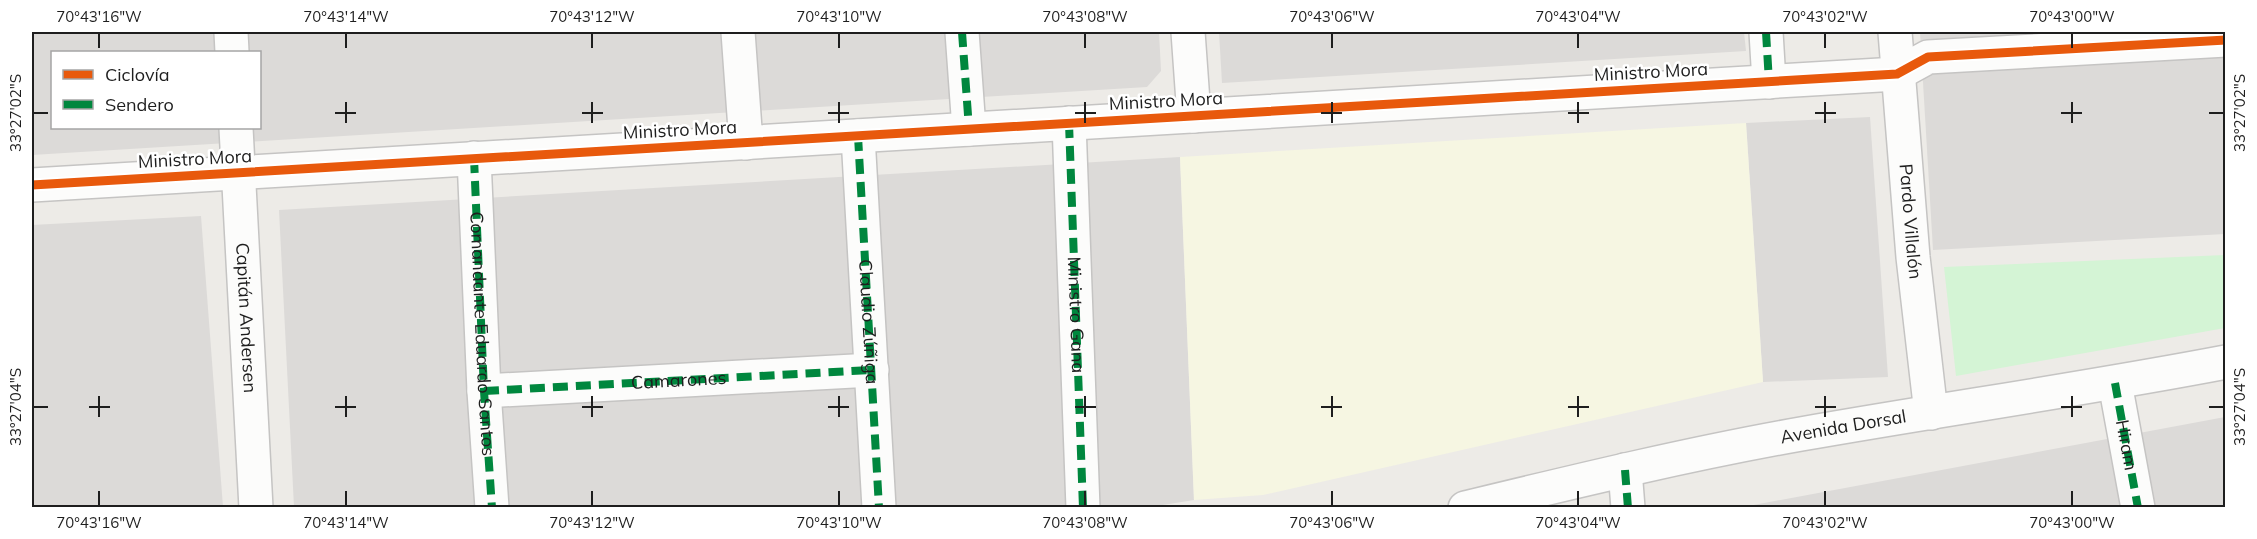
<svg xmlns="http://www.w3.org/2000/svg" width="2257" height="539" viewBox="0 0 2257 539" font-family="Mulish,sans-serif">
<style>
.residential{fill:#dcdad8;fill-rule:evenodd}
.education{fill:#f6f6e2}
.park{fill:#d4f4d5}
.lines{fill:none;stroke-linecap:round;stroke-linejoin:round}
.minor-casing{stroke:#c5c4c3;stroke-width:36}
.minor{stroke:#fcfcfb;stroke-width:33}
.quiet{stroke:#00873e;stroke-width:8;stroke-dasharray:15 8;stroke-linecap:butt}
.cycleway-casing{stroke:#fff;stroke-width:13}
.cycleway{stroke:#e8590c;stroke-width:9}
.ticks{fill:none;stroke:#1e1e1e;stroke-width:2}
.labels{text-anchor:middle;stroke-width:5;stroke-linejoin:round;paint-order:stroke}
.street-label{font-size:18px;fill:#1e1e1e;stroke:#fff}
.neatline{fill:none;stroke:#1e1e1e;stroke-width:2}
.ticks-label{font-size:15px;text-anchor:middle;fill:#1e1e1e}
</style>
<rect width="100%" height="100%" fill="#edebe7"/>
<g class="residential">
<path d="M32 32H1159L1161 71 1147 87 32 155ZM52 52H260V128H52Z"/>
<polygon points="1219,32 1744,32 1746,51 1222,83"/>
<polygon points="1920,32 2225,32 2225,234 1933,250"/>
<polygon points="1870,117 1888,377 1763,382 1746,123"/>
<polygon points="1180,157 1194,500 1144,508 294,507 279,210"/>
<polygon points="201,216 223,507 32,507 32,225"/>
<polygon points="2225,417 2225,507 1743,507"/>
</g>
<polygon class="education" points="1746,123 1763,382 1263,495 1194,500 1180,157"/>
<polygon class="park" points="2225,255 2225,328 1956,376 1944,267"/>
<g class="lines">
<g class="minor-casing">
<g id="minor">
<polyline points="231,32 232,52"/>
<polyline points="738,32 746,143"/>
<polyline points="962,32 969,129"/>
<polyline points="1188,32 1194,116"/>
<polyline points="1766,32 1769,82"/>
<path id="s1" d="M1895 32 1913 257 1931 413"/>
<path id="s2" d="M1069 123 1083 508"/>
<path id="s3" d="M236 128 256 508"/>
<path id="s4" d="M858 136 879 508"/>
<polyline points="474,158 484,391 492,508"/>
<polyline points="32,185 1897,74 1928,57 2226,40"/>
<path id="s5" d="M2115 383 2138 508"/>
<polyline points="484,391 872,370"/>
<polyline points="1625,470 1628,508"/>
<path id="s6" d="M1465 508C1577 481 1688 454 1801 434 1943 409 2085 389 2226 362"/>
</g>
</g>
<use href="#minor" class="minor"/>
<g class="quiet">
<polyline points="962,32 969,129"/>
<polyline points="1766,32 1769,82"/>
<polyline points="1069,123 1083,508"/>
<polyline points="858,136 879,508"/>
<path id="s7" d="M474 158 484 391 492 508"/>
<polyline points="2115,383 2138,508"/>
<path id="s8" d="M484 391 872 370"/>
<polyline points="1625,470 1628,508"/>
</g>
<g class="cycleway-casing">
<polyline id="cycleway" points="32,185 1897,74 1928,57 2226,40"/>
</g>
<use href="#cycleway" class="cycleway"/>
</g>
<path class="ticks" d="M99 33V48M346 33V48M592 33V48M839 33V48M1085 33V48M1332 33V48M1578 33V48M1825 33V48M2072 33V48M346 102V123M592 102V123M839 102V123M1085 102V123M1332 102V123M1578 102V123M1825 102V123M2072 102V123M33 113H48M335 113H356M582 113H603M828 113H849M1075 113H1096M1321 113H1342M1568 113H1589M1815 113H1836M2061 113H2082M2209 113H2224M99 396V417M346 396V417M592 396V417M839 396V417M1085 396V417M1332 396V417M1578 396V417M1825 396V417M2072 396V417M33 407H48M89 407H110M335 407H356M582 407H603M828 407H849M1075 407H1096M1321 407H1342M1568 407H1589M1815 407H1836M2061 407H2082M2209 407H2224M99 491V506M346 491V506M592 491V506M839 491V506M1085 491V506M1332 491V506M1578 491V506M1825 491V506M2072 491V506"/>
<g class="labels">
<g class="street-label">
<text transform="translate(1651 72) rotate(-3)" y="6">Ministro Mora</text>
<text transform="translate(1166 101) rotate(-3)" y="6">Ministro Mora</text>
<text transform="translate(680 130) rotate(-3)" y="6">Ministro Mora</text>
<text transform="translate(195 159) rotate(-3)" y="6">Ministro Mora</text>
<text dy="6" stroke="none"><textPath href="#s1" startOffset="190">Pardo Villalón</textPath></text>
<text dy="6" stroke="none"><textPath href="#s2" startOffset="192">Ministro Gana</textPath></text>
<text dy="6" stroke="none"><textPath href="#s3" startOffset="190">Capitán Andersen</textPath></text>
<text dy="6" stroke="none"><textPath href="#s4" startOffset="186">Claudio Zúñiga</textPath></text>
<text dy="6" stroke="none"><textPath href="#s7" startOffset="176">Comandante Eduardo Santos</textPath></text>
<text dy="6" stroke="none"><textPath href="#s8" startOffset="195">Camarones</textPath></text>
<text dy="6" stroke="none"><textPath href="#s6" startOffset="387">Avenida Dorsal</textPath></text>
<text dy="6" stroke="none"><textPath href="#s5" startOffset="63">Hiram</textPath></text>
</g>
</g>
<rect width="2257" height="539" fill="none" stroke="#ffffff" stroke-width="66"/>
<rect x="51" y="51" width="210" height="78" fill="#ffffff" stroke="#a5a5a5" stroke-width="1.5"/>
<rect x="63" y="70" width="30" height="9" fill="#e8590c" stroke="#a5a5a5" stroke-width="1.5"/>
<text x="105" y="81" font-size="18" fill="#1e1e1e">Ciclovía</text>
<rect x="63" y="100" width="30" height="9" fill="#00873e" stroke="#a5a5a5" stroke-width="1.5"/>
<text x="105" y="111" font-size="18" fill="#1e1e1e">Sendero</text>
<rect x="33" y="33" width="2191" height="473" class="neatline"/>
<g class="ticks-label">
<text x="99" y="22">70°43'16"W</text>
<text x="346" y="22">70°43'14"W</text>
<text x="592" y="22">70°43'12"W</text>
<text x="839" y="22">70°43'10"W</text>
<text x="1085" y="22">70°43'08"W</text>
<text x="1332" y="22">70°43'06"W</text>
<text x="1578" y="22">70°43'04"W</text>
<text x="1825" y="22">70°43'02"W</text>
<text x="2072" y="22">70°43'00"W</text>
<text transform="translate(16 113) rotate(-90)" y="5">33°27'02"S</text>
<text transform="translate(2240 113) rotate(-90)" y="5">33°27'02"S</text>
<text transform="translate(16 407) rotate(-90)" y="5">33°27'04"S</text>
<text transform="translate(2240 407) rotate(-90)" y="5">33°27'04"S</text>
<text x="99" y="528">70°43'16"W</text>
<text x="346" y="528">70°43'14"W</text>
<text x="592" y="528">70°43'12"W</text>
<text x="839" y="528">70°43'10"W</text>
<text x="1085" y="528">70°43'08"W</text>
<text x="1332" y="528">70°43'06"W</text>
<text x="1578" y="528">70°43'04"W</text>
<text x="1825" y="528">70°43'02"W</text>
<text x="2072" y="528">70°43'00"W</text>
</g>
</svg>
